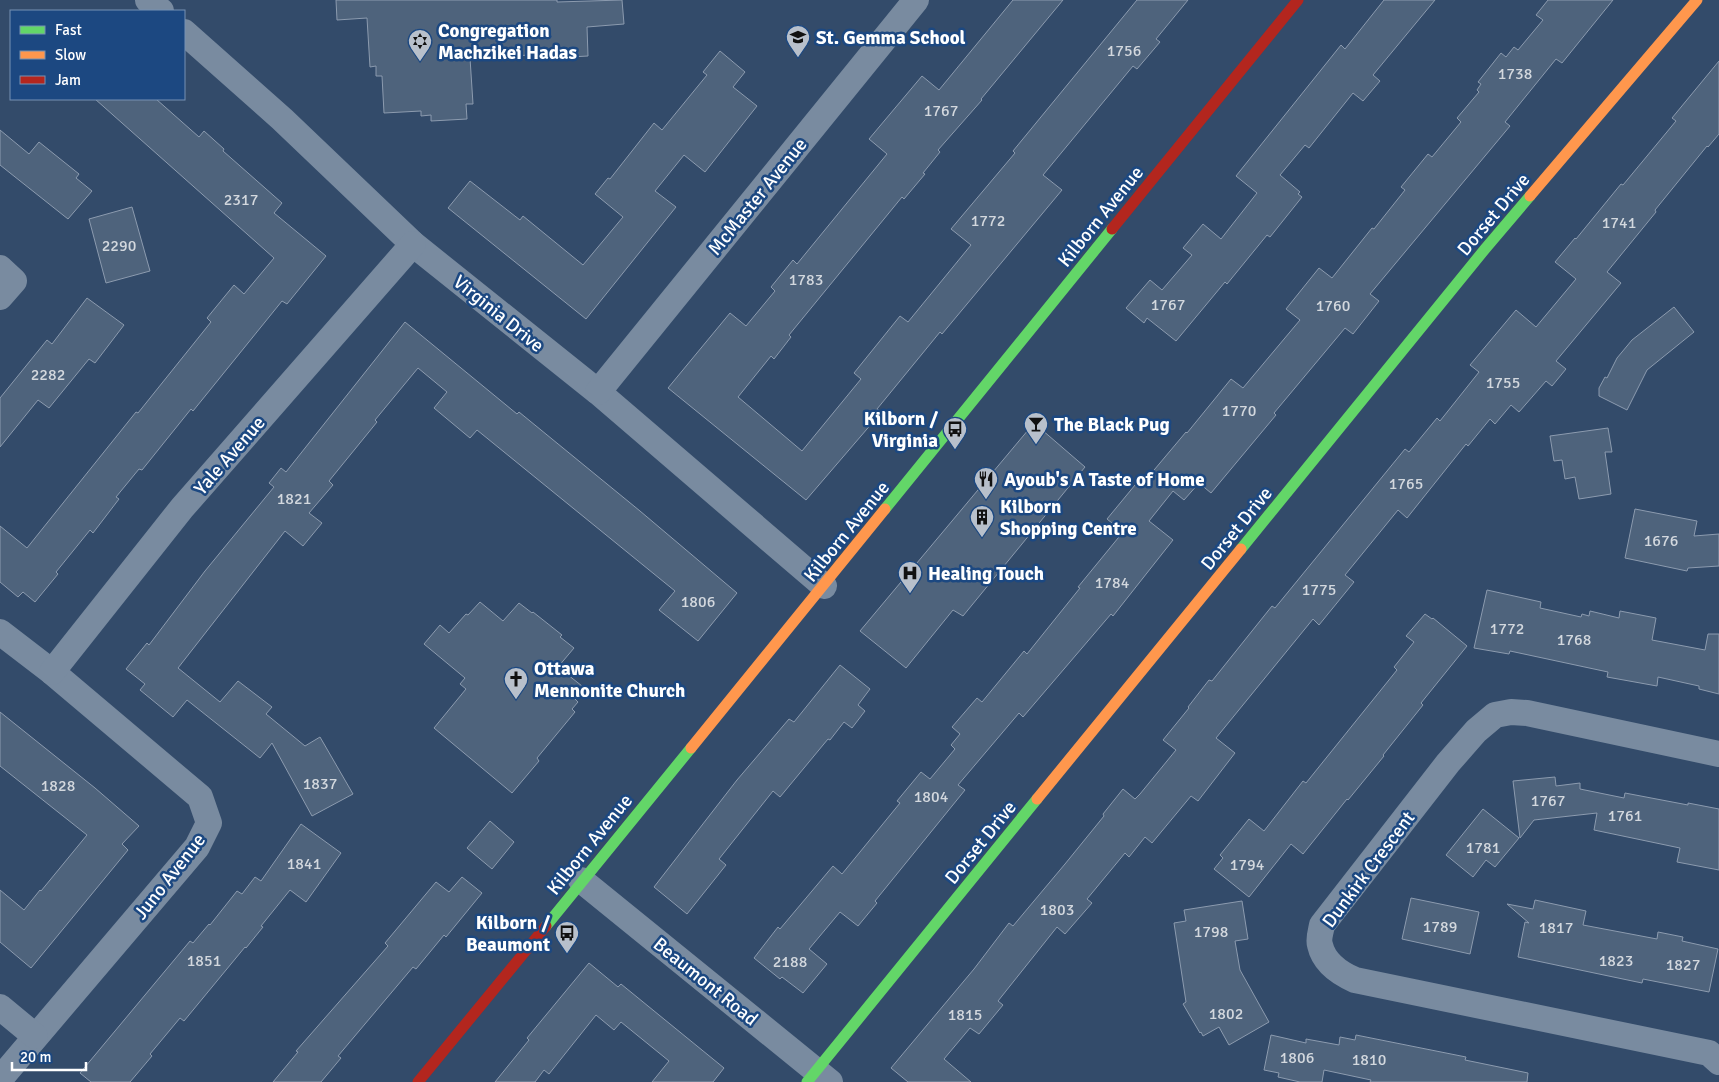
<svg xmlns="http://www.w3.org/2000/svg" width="1719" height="1082" viewBox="0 0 1719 1082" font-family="Signika,sans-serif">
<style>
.building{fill:#4e637c;stroke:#8c9baf}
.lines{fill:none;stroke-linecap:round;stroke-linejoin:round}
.street{stroke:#798ba0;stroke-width:26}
.fast{stroke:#63d668;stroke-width:11}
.slow{stroke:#ff974d;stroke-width:11}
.jam{stroke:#b3261e;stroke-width:11}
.labels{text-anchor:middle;stroke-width:5;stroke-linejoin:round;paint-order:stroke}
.number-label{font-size:16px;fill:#d3d8de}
.poi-label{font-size:19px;font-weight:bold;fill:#fff;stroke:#1c4881;text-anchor:start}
.street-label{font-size:19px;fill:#fff;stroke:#1c4881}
</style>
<rect width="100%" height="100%" fill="#334b6a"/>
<g class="building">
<polygon points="336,0 557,0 557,2 622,0 624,24 587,27 588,56 552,58 551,54 470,58 473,104 466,104 467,119 431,121 431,115 421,116 421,111 384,113 382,76 376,76 376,66 370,67 367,18 337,20"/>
<polygon points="1013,0 1063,0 981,99 982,100 938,150 940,152 923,173 925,174 904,199 902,197 789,335 791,337 774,359 771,356 738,397 802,451 861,379 854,373 900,316 908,322 971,245 951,229 1015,153 1013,151 1137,0 1188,0 1156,39 1160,42 1137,69 1133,66 1043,175 1062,190 942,334 940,332 877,409 880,411 873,422 806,500 668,388 730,313 746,326 775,291 771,287 793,260 797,264 887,154 869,139 922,76 939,90"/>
<polygon points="1384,0 1435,0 1373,75 1380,81 1363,101 1353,93 1309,148 1305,145 1280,175 1300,192 1298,194 1302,197 1270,237 1267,235 1227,284 1225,282 1176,341 1147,318 1144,323 1126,308 1150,280 1162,290 1192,255 1183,248 1203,224 1221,239 1257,193 1236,176 1341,45 1345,49"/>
<polygon points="1548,0 1613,0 1562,63 1556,59 1505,122 1510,126 1370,294 1379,301 1353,334 1345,328 1274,413 1276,415 1211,493 1199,483 1184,500 1173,491 1149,521 1173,540 1113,616 1111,614 1023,717 1019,713 958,785 965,790 875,901 877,903 858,926 840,912 809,949 827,964 803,993 782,977 780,979 754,958 778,927 780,929 833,866 842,874 900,803 897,801 921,772 930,779 955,749 951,745 960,734 952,727 977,698 982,702 1024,651 1027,654 1080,588 1078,587 1123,532 1107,519 1140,479 1144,482 1186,432 1187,433 1231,379 1243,388 1300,320 1286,309 1319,268 1332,278 1372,228 1374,229 1405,190 1401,187 1428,154 1432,157 1461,122 1457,118 1479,92 1477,90 1481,84 1478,82 1501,53 1506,57 1514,47 1518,50 1543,20 1536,15"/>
<polygon points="720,51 745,72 733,87 757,106 705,172 684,155 655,191 676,207 586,319 448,208 470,181 520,220 523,216 583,265 623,217 595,194 608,178 610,179 654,123 662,130 707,75 703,72"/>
<polygon points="1719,61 1719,134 1708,147 1707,146 1655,210 1656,212 1607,272 1621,283 1556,361 1566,369 1552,386 1546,381 1519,412 1511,405 1495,424 1490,419 1468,446 1466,444 1407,518 1398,510 1345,575 1354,582 1319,625 1313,619 1216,738 1235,753 1198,801 1191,796 1152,843 1145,837 1129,857 1125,853 1087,899 1092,903 1065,934 1057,927 998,1001 1003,1005 979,1034 970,1028 944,1059 971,1082 908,1082 891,1068 974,969 1009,923 1013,926 1065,864 1104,816 1103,814 1123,789 1135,799 1140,794 1176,750 1163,740 1189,708 1188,707 1209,680 1212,681 1272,606 1275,608 1405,449 1409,452 1437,418 1440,421 1479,372 1470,365 1516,310 1536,327 1576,279 1555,262 1575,238 1576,239 1621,184 1623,185 1676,121 1672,118"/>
<polygon points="95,99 156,99 199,137 204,131 224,149 223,151 282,203 274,213 326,256 287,304 282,301 193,411 191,409 142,470 139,469 116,497 119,499 93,533 90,530 56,572 58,574 35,602 23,592 18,597 0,582 0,526 27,548 136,412 138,413 211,322 207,318 234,285 244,294 274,258"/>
<polygon points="0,130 29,154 39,142 79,174 76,178 92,191 68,219 0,165"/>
<polygon points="132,207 150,271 106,283 89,219"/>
<polygon points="87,298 124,325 95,363 89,359 49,408 38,400 0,447 0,398 47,340 52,344"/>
<polygon points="1674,307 1694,332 1647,370 1627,410 1599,396 1599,388 1605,377 1607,378 1617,358 1632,340"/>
<polygon points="405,322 517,414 519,412 640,511 737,593 698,641 659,610 675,591 477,430 470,438 434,408 447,392 418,368 375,420 377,422 329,481 333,485 309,513 322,523 303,546 285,531 178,668 220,702 238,681 272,707 266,714 305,746 320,737 353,794 312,816 272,743 260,758 187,700 173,717 140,690 145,684 126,669 147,643 149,645 205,571 274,487 269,483 281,468 286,472"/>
<polygon points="1034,423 1085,467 963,616 953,610 906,668 860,631"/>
<polygon points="1608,428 1612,452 1605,452 1611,494 1579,499 1575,477 1565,479 1562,460 1554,461 1550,436"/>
<polygon points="1635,509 1697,521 1694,536 1719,534 1719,566 1688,568 1687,571 1625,558"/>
<polygon points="1487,590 1541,602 1540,608 1581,617 1582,614 1589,616 1590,611 1619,618 1620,611 1656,618 1652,640 1705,650 1708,634 1719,634 1719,694 1699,689 1699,686 1658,677 1657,686 1607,677 1608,672 1510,651 1509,654 1474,648"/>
<polygon points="480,602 503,621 519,603 532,613 533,612 562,635 560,637 574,648 558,667 582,686 573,697 578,702 572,709 575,712 537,758 539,761 512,793 434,728 466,689 460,684 465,678 424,644 440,625 449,633 466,614 468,615"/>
<polygon points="1425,614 1432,619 1433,618 1467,646 1421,703 1423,705 1383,755 1384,756 1348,800 1347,799 1303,854 1291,844 1249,897 1214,869 1223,858 1220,855 1249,819 1264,831 1303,781 1306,783 1397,670 1394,667 1414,642 1406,636"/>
<polygon points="840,665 870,689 858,705 865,711 852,728 844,722 830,740 828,739 780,797 773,791 719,859 726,865 687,914 654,887 737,780 789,719 794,722"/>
<polygon points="0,712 95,788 139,826 122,844 128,850 31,968 0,942 0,890 24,910 40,890 41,891 87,835 0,766"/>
<polygon points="1555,777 1556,786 1580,783 1580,789 1624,798 1625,793 1688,805 1688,803 1719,809 1719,870 1677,862 1680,848 1594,830 1597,813 1534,820 1520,838 1513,781"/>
<polygon points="1483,809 1519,838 1495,867 1486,860 1473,877 1446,855"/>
<polygon points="490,821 514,842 492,869 467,848"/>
<polygon points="301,824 341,853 306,902 290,890 261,926 263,927 246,948 245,947 184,1021 180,1018 150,1054 152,1056 130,1082 91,1082 80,1073 190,941 193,943 209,924 210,925 237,891 242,894 255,877 261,881"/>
<polygon points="462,877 482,893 446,937 444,935 416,969 413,967 338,1056 341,1058 321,1082 273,1082 298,1052 296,1051 388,946 385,943 436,882 449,892"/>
<polygon points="1411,898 1479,912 1470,954 1402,939"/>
<polygon points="1535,900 1586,911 1583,925 1657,939 1658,932 1683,937 1682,941 1718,949 1709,992 1643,979 1642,983 1518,957 1525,922 1529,923 1507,904 1533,909"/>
<polygon points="1242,901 1248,939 1235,941 1240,970 1269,1022 1229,1045 1219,1027 1203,1036 1201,1032 1200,1033 1183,1004 1186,1002 1174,923 1186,921 1184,910"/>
<polygon points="589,963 618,987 621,984 724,1068 713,1082 652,1082 669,1061 621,1022 614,1030 596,1015 549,1074 544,1070 535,1082 495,1082 529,1040 527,1038"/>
<polygon points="1271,1035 1306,1043 1306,1039 1339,1045 1340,1037 1355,1040 1356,1035 1466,1057 1465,1060 1528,1073 1527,1082 1370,1082 1371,1080 1324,1070 1322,1082 1300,1082 1278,1077 1279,1073 1264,1070"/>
</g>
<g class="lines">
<g class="street">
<polyline points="148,0 161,11"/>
<polyline points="184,32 282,119 413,244 598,392 824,586"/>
<polyline points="0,268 14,281 0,297"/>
<polyline points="598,392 916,0"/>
<polyline points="0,632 52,672 200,797 209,823 197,847 0,1079"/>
<polyline points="52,672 182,508 413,244"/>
<path d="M1719 754 1527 713 1511 712 1495 715 1476 731 1448 763 1322 925C1321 931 1318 939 1320 945 1324 963 1339 973 1355 980L1709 1053 1719 1062"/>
<polyline points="581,880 830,1082"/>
<polyline points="0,1007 35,1036"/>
</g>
<g class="fast">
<polyline points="885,509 1112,229"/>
<polyline points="1241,549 1485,249 1530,196"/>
<polyline points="546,926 691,748"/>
<polyline points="807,1082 1037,799"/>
</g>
<g class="slow">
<polyline points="1530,196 1697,0"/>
<polyline points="691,748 885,509"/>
<polyline points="1037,799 1241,549"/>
</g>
<g class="jam">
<polyline points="1112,229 1298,0"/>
<polyline points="418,1082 546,926"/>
</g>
</g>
<defs>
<g id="school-pin" transform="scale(1.25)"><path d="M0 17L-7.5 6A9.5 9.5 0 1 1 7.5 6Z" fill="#b8c0cb" stroke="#1c4881"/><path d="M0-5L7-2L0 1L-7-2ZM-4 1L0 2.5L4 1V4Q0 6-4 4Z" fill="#111"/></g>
<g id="synagogue-pin" transform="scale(1.25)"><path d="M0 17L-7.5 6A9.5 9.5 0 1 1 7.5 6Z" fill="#b8c0cb" stroke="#1c4881"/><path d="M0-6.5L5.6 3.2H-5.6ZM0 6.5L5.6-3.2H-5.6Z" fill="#111"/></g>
<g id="bar-pin" transform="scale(1.25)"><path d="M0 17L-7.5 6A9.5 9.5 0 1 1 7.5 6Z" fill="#b8c0cb" stroke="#1c4881"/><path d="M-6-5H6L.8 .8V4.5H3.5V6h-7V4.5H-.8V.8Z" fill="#111"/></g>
<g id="bus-pin" transform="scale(1.25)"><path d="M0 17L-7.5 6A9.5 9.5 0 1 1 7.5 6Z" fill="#b8c0cb" stroke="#1c4881"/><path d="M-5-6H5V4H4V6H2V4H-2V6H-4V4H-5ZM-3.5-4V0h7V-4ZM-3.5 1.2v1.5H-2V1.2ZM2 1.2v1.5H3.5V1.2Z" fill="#111"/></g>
<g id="restaurant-pin" transform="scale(1.25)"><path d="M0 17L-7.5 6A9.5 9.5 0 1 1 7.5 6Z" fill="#b8c0cb" stroke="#1c4881"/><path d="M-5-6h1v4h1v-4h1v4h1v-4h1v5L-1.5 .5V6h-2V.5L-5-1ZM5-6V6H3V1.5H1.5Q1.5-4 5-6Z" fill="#111"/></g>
<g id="building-pin" transform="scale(1.25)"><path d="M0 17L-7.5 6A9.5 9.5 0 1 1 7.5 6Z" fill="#b8c0cb" stroke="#1c4881"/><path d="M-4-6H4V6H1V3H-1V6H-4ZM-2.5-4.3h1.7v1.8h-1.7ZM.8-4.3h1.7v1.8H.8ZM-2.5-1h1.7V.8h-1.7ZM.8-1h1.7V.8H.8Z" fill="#111"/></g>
<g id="hospital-pin" transform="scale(1.25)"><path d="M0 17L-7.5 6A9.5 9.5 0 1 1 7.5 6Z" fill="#b8c0cb" stroke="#1c4881"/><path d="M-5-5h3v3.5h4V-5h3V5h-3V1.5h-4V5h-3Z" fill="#111"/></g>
<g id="church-pin" transform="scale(1.25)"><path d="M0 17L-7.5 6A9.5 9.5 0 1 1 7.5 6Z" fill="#b8c0cb" stroke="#1c4881"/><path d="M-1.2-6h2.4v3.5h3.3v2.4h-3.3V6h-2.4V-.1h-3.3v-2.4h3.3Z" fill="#111"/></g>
</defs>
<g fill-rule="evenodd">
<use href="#school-pin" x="798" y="37"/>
<use href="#synagogue-pin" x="420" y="41"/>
<use href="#bar-pin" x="1036" y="424"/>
<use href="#bus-pin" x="955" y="429"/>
<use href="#restaurant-pin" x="986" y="479"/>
<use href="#building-pin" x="982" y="517"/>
<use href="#hospital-pin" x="910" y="573"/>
<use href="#church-pin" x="516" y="679"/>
<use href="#bus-pin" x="567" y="933"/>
</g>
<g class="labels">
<g class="number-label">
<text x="1124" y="56">1756</text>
<text x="1515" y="79">1738</text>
<text x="941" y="116">1767</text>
<text x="241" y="205">2317</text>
<text x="988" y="226">1772</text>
<text x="1619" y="228">1741</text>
<text x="119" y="251">2290</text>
<text x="806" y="285">1783</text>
<text x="1168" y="310">1767</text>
<text x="1333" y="311">1760</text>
<text x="48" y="380">2282</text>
<text x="1503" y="388">1755</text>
<text x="1239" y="416">1770</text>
<text x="1406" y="489">1765</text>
<text x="294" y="504">1821</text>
<text x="1661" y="546">1676</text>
<text x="1112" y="588">1784</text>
<text x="1319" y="595">1775</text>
<text x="698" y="607">1806</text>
<text x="1507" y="634">1772</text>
<text x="1574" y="645">1768</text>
<text x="320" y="789">1837</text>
<text x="58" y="791">1828</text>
<text x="931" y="802">1804</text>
<text x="1548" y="806">1767</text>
<text x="1625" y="821">1761</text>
<text x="1483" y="853">1781</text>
<text x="304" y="869">1841</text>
<text x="1247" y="870">1794</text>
<text x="1057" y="915">1803</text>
<text x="1440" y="932">1789</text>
<text x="1556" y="933">1817</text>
<text x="1211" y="937">1798</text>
<text x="204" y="966">1851</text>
<text x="1616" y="966">1823</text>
<text x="790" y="967">2188</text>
<text x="1683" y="970">1827</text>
<text x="1226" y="1019">1802</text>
<text x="965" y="1020">1815</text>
<text x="1297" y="1063">1806</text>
<text x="1369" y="1065">1810</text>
</g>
<g class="poi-label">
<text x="438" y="37">Congregation<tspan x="438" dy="22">Machzikei Hadas</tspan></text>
<text x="816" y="44">St. Gemma School</text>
<text x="938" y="425" text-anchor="end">Kilborn /<tspan x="938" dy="22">Virginia</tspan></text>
<text x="1054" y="431">The Black Pug</text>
<text x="1004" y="486">Ayoub's A Taste of Home</text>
<text x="1000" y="513">Kilborn<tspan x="1000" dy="22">Shopping Centre</tspan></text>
<text x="928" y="580">Healing Touch</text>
<text x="534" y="675">Ottawa<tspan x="534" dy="22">Mennonite Church</tspan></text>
<text x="550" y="929" text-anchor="end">Kilborn /<tspan x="550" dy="22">Beaumont</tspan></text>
</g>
<g class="street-label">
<text transform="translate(757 196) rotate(-51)" y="7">McMaster Avenue</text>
<text transform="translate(1493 214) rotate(-50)" y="7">Dorset Drive</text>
<text transform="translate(1100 216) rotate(-51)" y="7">Kilborn Avenue</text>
<text transform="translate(499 313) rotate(39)" y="7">Virginia Drive</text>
<text transform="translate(229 455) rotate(-49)" y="7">Yale Avenue</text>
<text transform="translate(1236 528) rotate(-51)" y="7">Dorset Drive</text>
<text transform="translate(846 531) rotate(-51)" y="7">Kilborn Avenue</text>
<text transform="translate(980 842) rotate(-51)" y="7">Dorset Drive</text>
<text transform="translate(589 844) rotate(-51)" y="7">Kilborn Avenue</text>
<text transform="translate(1368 869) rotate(-53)" y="7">Dunkirk Crescent</text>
<text transform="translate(169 876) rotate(-52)" y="7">Juno Avenue</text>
<text transform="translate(706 981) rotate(39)" y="7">Beaumont Road</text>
</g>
</g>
<rect x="10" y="10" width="175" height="90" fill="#1c4881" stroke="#7791b3"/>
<rect x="20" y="26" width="25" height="8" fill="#63d668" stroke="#7791b3"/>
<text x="55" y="35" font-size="15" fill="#ffffff">Fast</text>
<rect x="20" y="51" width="25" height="8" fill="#ff974d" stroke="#7791b3"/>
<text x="55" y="60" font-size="15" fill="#ffffff">Slow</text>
<rect x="20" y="76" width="25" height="8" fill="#b3261e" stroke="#7791b3"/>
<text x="55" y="85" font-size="15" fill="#ffffff">Jam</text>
<path d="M12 1062v8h74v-8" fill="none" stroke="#ffffff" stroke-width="2.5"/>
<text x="20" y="1062" font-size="15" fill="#ffffff" stroke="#1c4881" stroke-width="4" paint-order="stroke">20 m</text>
</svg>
